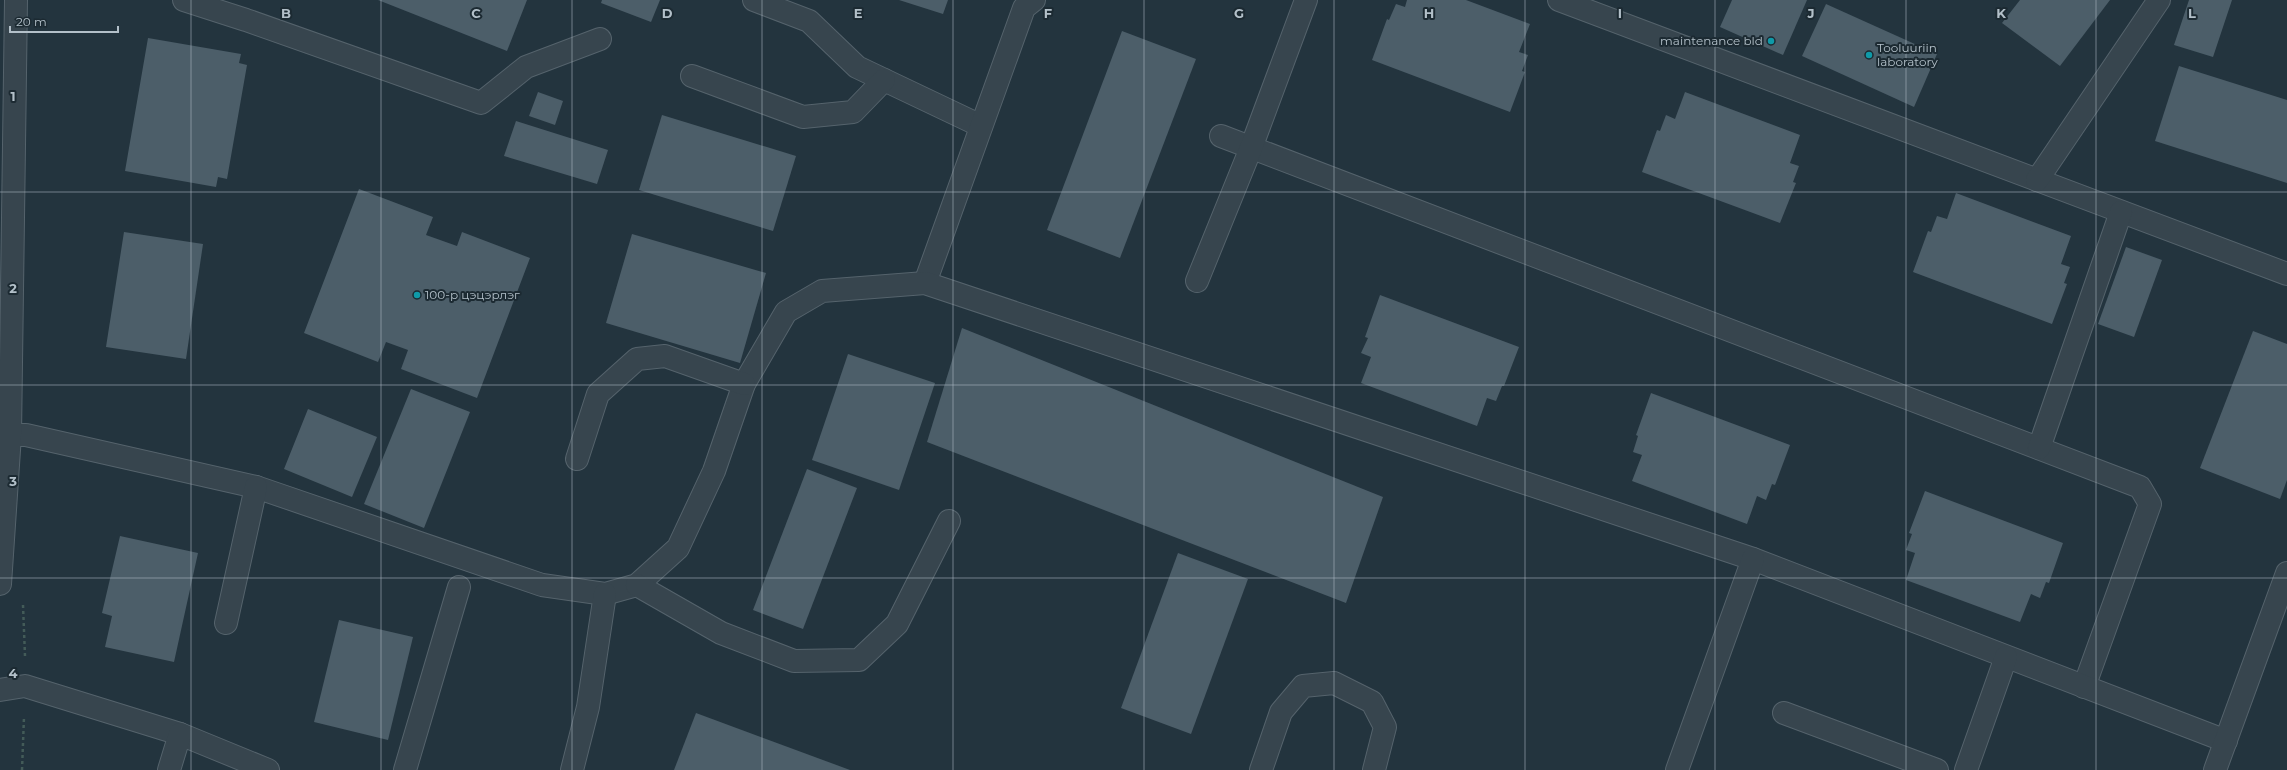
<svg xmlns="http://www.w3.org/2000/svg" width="2287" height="770" viewBox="0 0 2287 770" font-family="Montserrat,sans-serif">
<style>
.building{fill:#4c5e69}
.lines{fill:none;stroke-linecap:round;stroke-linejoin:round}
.minor-casing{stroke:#55636c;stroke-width:24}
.path{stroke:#435b58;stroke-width:2.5;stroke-dasharray:3 3;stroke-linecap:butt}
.minor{stroke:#37454e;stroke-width:22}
.grid{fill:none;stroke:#b3c0c9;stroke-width:1;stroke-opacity:0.55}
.culture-dot{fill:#0f9aa8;stroke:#1c2a32;stroke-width:1.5}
.labels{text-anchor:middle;stroke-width:4;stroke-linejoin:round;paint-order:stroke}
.poi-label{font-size:12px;fill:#b3c0c9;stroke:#1c2a32;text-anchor:start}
.grid-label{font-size:13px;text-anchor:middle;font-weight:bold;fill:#b3c0c9;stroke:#1c2a32;stroke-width:4;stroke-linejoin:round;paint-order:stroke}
</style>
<rect width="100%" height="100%" fill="#23343e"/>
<g class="building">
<polygon points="378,0 527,0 507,51"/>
<polygon points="602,0 660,0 651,22 601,3"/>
<polygon points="899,0 948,0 943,14"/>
<polygon points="1407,0 1466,0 1530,24 1519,52 1528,55 1522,71 1525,72 1510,112 1372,60 1387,19 1389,20 1396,4 1405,7"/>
<polygon points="1732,0 1807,0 1783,55 1720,27"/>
<polygon points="2020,0 2110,0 2060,66 2002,23"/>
<polygon points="2189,0 2232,0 2213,57 2174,45"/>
<polygon points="1826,4 1937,54 1914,107 1802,56"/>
<polygon points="1122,31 1196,59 1120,258 1047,230"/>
<polygon points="148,38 241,54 239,63 247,65 227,179 218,177 216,187 125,171"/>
<polygon points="2179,66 2287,100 2287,183 2155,141"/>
<polygon points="538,92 563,101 555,125 529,116"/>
<polygon points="1685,92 1800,135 1790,163 1799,166 1793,182 1796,183 1780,223 1642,172 1657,130 1660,131 1666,115 1675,119"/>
<polygon points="662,115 796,156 773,231 639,190"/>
<polygon points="516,121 608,150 597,184 504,156"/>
<polygon points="359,189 433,217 426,235 457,246 462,232 530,258 477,398 401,369 408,350 386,342 378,362 304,333"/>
<polygon points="1956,193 2071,236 2061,264 2070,267 2064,283 2067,284 2052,324 1913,272 1928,231 1931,232 1937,216 1947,219"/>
<polygon points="124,232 203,244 186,359 106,347"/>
<polygon points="632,234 766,273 740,363 606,323"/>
<polygon points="2126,247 2162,260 2134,337 2098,324"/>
<polygon points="1380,295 1519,347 1504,386 1502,386 1496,401 1487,398 1477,426 1361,383 1371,357 1361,353 1368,338 1365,337"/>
<polygon points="962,328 1383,497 1346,603 927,442"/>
<polygon points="2253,331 2287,344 2287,480 2280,499 2200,468"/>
<polygon points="848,354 935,383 899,490 812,460"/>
<polygon points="411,389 470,412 424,528 364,504"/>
<polygon points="1651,393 1790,445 1775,485 1772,484 1766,500 1757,496 1747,524 1632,481 1642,455 1633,452 1638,436 1636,435"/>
<polygon points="308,409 377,437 352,497 284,469"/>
<polygon points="807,469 857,488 803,629 753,610"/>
<polygon points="1925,491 2063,543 2049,583 2046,582 2040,598 2031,594 2020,622 1906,580 1915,553 1906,550 1912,534 1909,533"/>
<polygon points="120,536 198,553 174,662 105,647 112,616 102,613"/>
<polygon points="1178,553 1248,579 1191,734 1121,708"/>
<polygon points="339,620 413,637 388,740 314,722"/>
<polygon points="696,713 850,770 674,770"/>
</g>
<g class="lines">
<g class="minor-casing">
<g id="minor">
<polyline points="184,0 246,20 481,103 526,67 600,39"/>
<polyline points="754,0 809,21 857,67 981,126"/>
<polyline points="1559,0 2287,274"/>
<polyline points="692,76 803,117 853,112 884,80"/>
<polyline points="1221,136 2140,487 2150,504 2084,687"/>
<polyline points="2037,180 2159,0"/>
<polyline points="1197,281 1251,148 1306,0"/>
<polyline points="925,283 1024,8 1034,0"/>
<polyline points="0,435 26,435 256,487 542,585 605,594 637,585 678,548 714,471 744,384 786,312 822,291 925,283 1753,559 2226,741"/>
<polyline points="2039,448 2121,212"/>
<polyline points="577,459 598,394 637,359 665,356 744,384"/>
<polyline points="0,584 10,435 16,0"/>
<polyline points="637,585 721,633 794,661 859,660 897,624 949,521"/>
<polyline points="226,623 256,487"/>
<polyline points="0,690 25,686 180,734 268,770"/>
<polyline points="1784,713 1937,770"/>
<polyline points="169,770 180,734"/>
<polyline points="405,770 459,587"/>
<polyline points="572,770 588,707 605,594"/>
<polyline points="1261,770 1281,712 1303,686 1334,683 1372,702 1385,727 1374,770"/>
<polyline points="1677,770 1753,559"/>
<polyline points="1966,770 2006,657"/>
<polyline points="2215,770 2287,573"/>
</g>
</g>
<g class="path">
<polyline points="23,605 25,656"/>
<polyline points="22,770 24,717"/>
</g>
<use href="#minor" class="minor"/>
</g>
<path class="grid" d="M191 0V770M381 0V770M572 0V770M762 0V770M953 0V770M1144 0V770M1334 0V770M1525 0V770M1715 0V770M1906 0V770M2096 0V770M0 192H2287M0 385H2287M0 578H2287"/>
<g class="culture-dot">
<circle cx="1771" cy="41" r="4"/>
<circle cx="1869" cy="55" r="4"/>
<circle cx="417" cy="295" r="4"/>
</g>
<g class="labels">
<g class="poi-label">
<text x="1763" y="45" text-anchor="end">maintenance bld</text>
<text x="1877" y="52">Tooluuriin<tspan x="1877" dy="14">laboratory</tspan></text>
<text x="425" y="299">100-р цэцэрлэг</text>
</g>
</g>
<g class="grid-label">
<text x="286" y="18">B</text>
<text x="476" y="18">C</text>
<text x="667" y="18">D</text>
<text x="858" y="18">E</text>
<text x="1048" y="18">F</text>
<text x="1239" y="18">G</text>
<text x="1429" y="18">H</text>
<text x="1620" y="18">I</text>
<text x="1811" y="18">J</text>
<text x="2001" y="18">K</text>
<text x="2192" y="18">L</text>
<text x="13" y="101">1</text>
<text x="13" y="293">2</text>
<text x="13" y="486">3</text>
<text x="13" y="678">4</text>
</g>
<path d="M10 26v6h108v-6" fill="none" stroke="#b3c0c9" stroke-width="2"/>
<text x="16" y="26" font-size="12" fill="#b3c0c9" stroke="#1c2a32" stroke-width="3" paint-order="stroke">20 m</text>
</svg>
